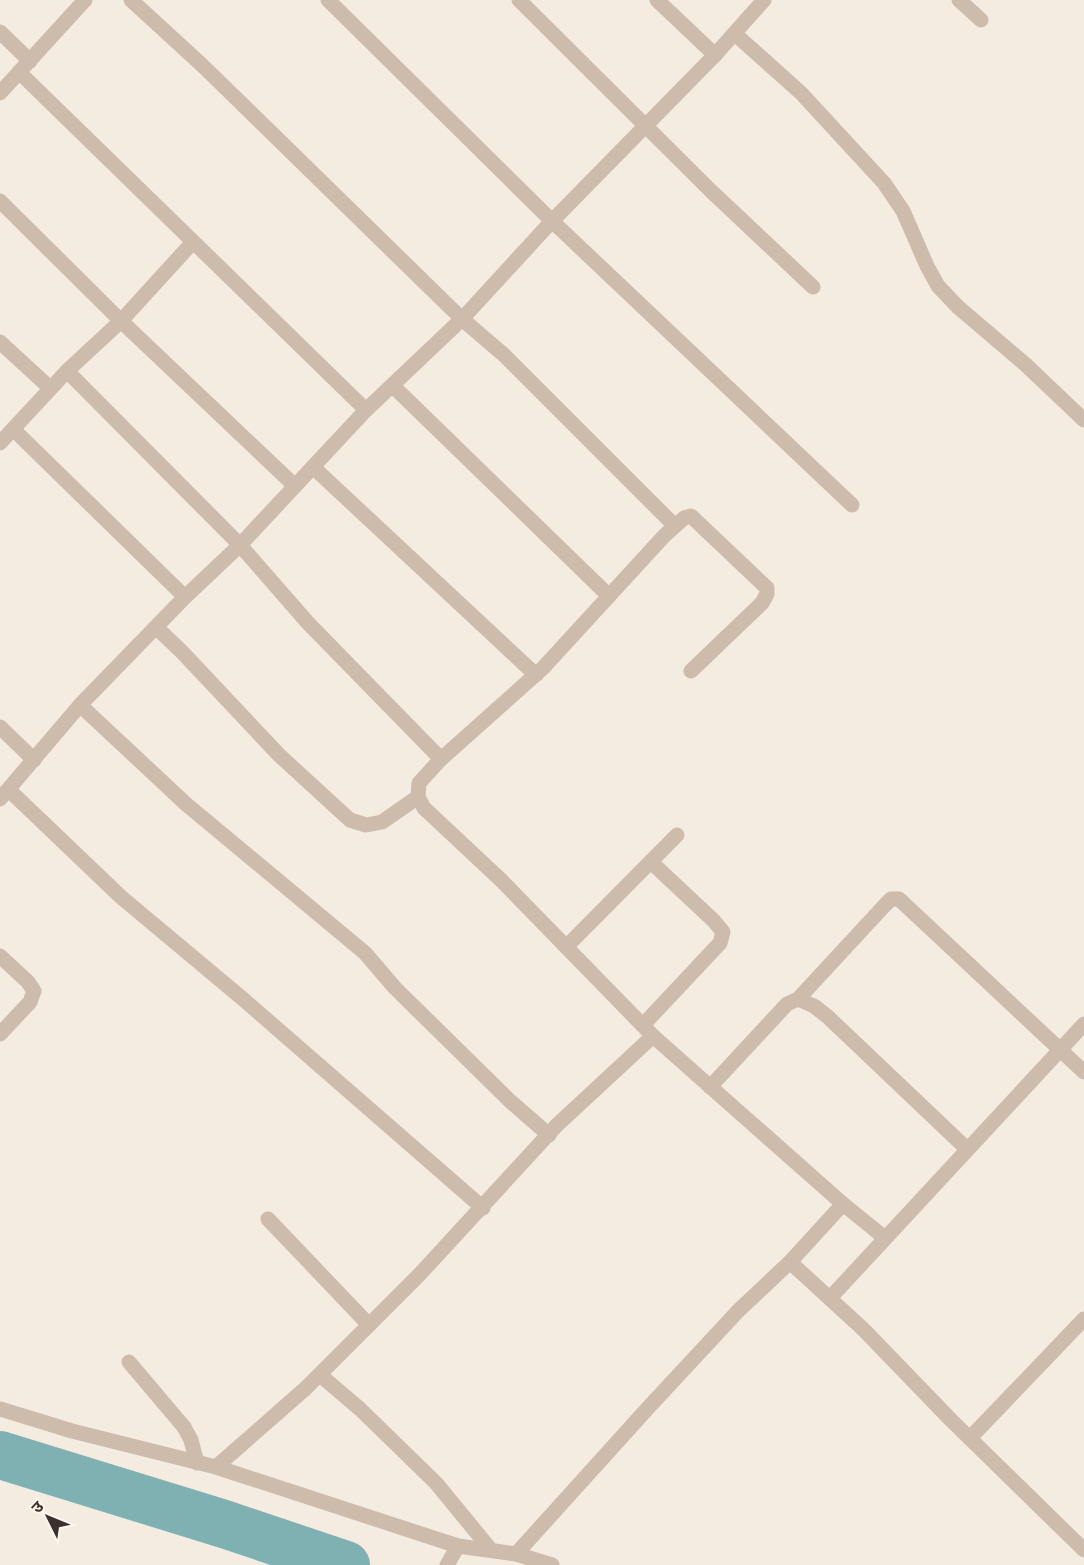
<svg xmlns="http://www.w3.org/2000/svg" width="1084" height="1565" viewBox="0 0 1084 1565" font-family="Roboto,'Noto Sans Devanagari',sans-serif">
<style>
.lines{fill:none;stroke-linecap:round;stroke-linejoin:round}
.river{stroke:#7fb0b2;stroke-width:48}
.street{stroke:#cdbbac;stroke-width:15}
</style>
<rect width="100%" height="100%" fill="#f4ebe1"/>
<g class="lines">
<polyline class="river" points="0,1455 224,1524 346,1565"/>
<g class="street">
<polyline points="131,0 203,66 462,319 504,355 674,525"/>
<polyline points="328,0 552,221 852,505"/>
<polyline points="519,0 711,191 813,287"/>
<polyline points="657,0 715,55"/>
<polyline points="959,0 981,20"/>
<polyline points="0,32 30,61"/>
<polyline points="735,34 801,93 884,183 903,211 927,266 938,286 958,307 1026,365 1084,420"/>
<polyline points="19,72 366,410"/>
<polyline points="0,93 85,0"/>
<polyline points="0,201 121,321 295,486"/>
<polyline points="0,342 50,388"/>
<polyline points="67,371 240,545 308,623 441,759"/>
<polyline points="393,386 609,596"/>
<polyline points="13,429 185,597"/>
<polyline points="0,443 67,371 121,321 192,243"/>
<polyline points="313,467 536,675"/>
<polyline points="157,628 183,653 279,755 350,820 366,825 382,822 418,797"/>
<polyline points="691,671 762,603 767,594 767,588 691,516 684,518 664,536 543,668 441,759 419,783 418,797 424,808 502,881 653,1036 843,1204 885,1238"/>
<polyline points="80,705 186,804 365,953 395,988 510,1101 549,1135"/>
<polyline points="0,727 34,760"/>
<polyline points="9,790 121,897 243,999 483,1208"/>
<polyline points="0,799 80,705 185,597 240,545 366,410 462,319 552,221 715,55 764,0"/>
<polyline points="566,947 677,835"/>
<polyline points="0,956 28,982 34,991 30,1002 0,1034"/>
<polyline points="798,999 885,905 891,899 899,899 1084,1072"/>
<polyline points="643,1025 720,943 723,932 714,921 651,862"/>
<polyline points="710,1087 787,1004 798,999 814,1006 828,1017 967,1149"/>
<polyline points="268,1219 369,1325"/>
<polyline points="790,1262 863,1329 951,1420 1084,1550"/>
<polyline points="830,1298 1084,1024"/>
<polyline points="129,1362 184,1427 191,1440 197,1463"/>
<polyline points="320,1375 360,1409 436,1483 491,1550"/>
<polyline points="0,1409 72,1431 216,1467 458,1546 516,1554 552,1565"/>
<polyline points="970,1438 1084,1319"/>
<polyline points="216,1467 306,1388 419,1275 557,1125 653,1036"/>
<polyline points="516,1554 647,1409 738,1311 790,1262 843,1204"/>
<polyline points="447,1565 458,1546"/>
</g>
</g>
<g transform="translate(48 1517) rotate(313)" stroke="#fbf5ee" stroke-width="4.5" paint-order="stroke">
<path d="M0-4.5L10 22L0 15L-10 22Z" fill="#3b302b"/>
<text y="-9" font-size="16" font-weight="bold" text-anchor="middle" fill="#3b302b">उ</text>
</g>
</svg>
